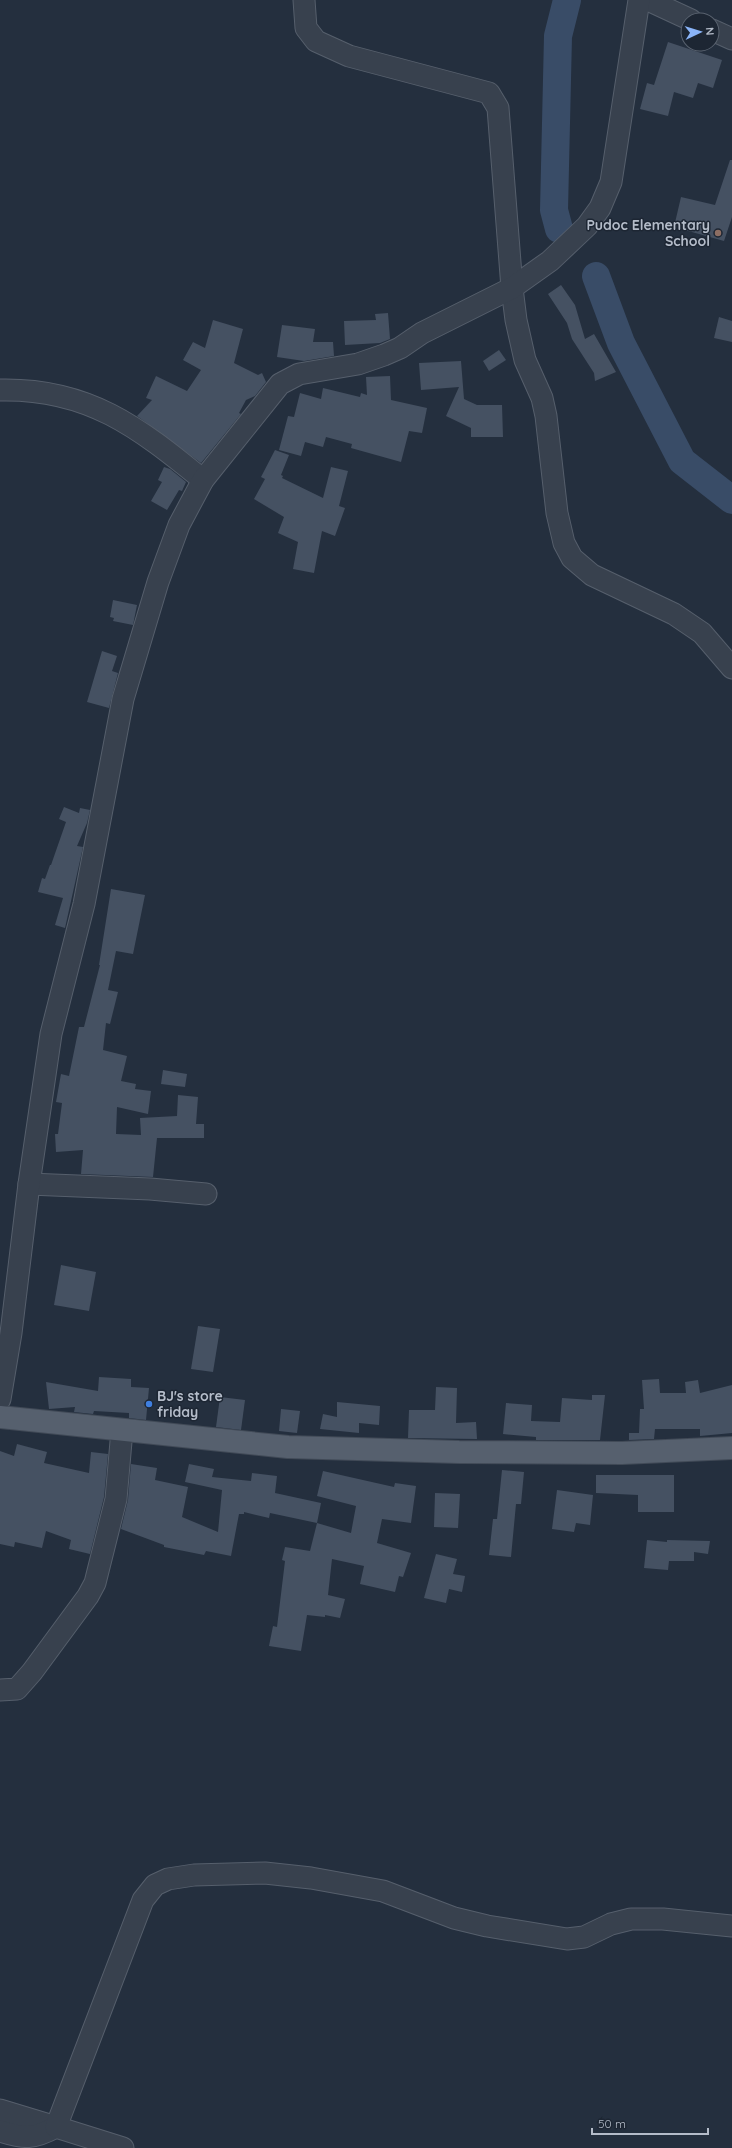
<svg xmlns="http://www.w3.org/2000/svg" width="732" height="2148" viewBox="0 0 732 2148" font-family="Quicksand,sans-serif">
<style>
.lines{fill:none;stroke-linecap:round;stroke-linejoin:round}
.river{stroke:#394c67;stroke-width:28}
.building{fill:#455162}
.minor-casing{stroke:#565f6c;stroke-width:23}
.major-casing{stroke:#414a57;stroke-width:24}
.minor{stroke:#38414e;stroke-width:21}
.major{stroke:#56606e;stroke-width:22}
.education-dot{fill:#8d6e63;stroke:#1d2633;stroke-width:1.5}
.shop-dot{fill:#3f7fe0;stroke:#1d2633;stroke-width:1.5}
.labels{text-anchor:middle;stroke-width:3;stroke-linejoin:round;paint-order:stroke}
.poi-label{font-size:14px;font-weight:bold;fill:#b4bcc9;stroke:#1d2633;text-anchor:end}
</style>
<rect width="100%" height="100%" fill="#242f3e"/>
<g class="lines">
<g class="river">
<polyline points="559,229 554,210 558,36 567,0"/>
<polyline points="596,276 621,343 682,461 732,500"/>
</g>
</g>
<g class="building">
<polygon points="668,42 722,60 713,88 698,83 693,98 674,92 668,116 640,109 647,83 654,85"/>
<polygon points="730,160 732,160 732,217 724,241 674,227 681,197 715,205"/>
<polygon points="561,285 575,305 585,339 594,334 616,372 595,381 594,373 572,339 567,323 548,294"/>
<polygon points="388,313 390,339 380,343 345,345 344,321 376,320 375,314"/>
<polygon points="719,317 732,321 732,342 714,338"/>
<polygon points="213,320 243,329 234,363 258,375 262,373 266,382 255,396 246,400 239,413 241,414 201,463 137,416 152,400 146,398 156,376 187,391 201,370 183,360 193,342 205,348"/>
<polygon points="282,325 315,329 313,342 333,342 334,356 304,361 277,357"/>
<polygon points="499,350 506,360 489,371 483,361"/>
<polygon points="461,361 464,399 477,405 502,405 503,437 471,437 471,428 446,416 459,387 421,390 419,363"/>
<polygon points="390,376 391,400 427,408 422,433 409,431 401,462 351,448 352,444 326,437 323,447 305,442 301,456 279,450 288,416 294,417 300,393 321,399 323,388 360,397 361,393 367,395 366,377"/>
<polygon points="275,450 289,455 281,475 283,476 282,478 323,498 331,467 348,471 339,506 345,508 335,536 322,531 314,573 293,569 298,542 278,533 284,517 254,499 265,479 261,477"/>
<polygon points="164,467 170,469 186,482 182,491 179,490 167,510 151,501 162,482 158,480"/>
<polygon points="113,600 137,605 133,625 113,621 114,618 110,617"/>
<polygon points="102,651 117,656 112,671 118,673 109,708 87,702"/>
<polygon points="64,807 79,813 80,808 90,810 87,823 77,846 83,847 65,928 55,925 63,898 38,892 42,878 45,879 50,865 51,865 66,822 59,819"/>
<polygon points="111,889 145,895 133,954 116,951 108,990 118,992 110,1024 106,1023 103,1050 127,1056 121,1081 136,1084 135,1089 151,1091 148,1114 117,1107 116,1134 141,1135 140,1118 177,1116 178,1095 198,1097 196,1124 204,1124 204,1138 157,1138 153,1177 81,1174 83,1150 56,1152 55,1134 58,1134 62,1103 56,1102 61,1074 69,1076 79,1027 84,1027 100,965 99,965"/>
<polygon points="163,1070 187,1074 185,1087 161,1084"/>
<polygon points="61,1265 96,1272 89,1311 54,1305"/>
<polygon points="198,1326 220,1329 213,1372 191,1369"/>
<polygon points="99,1377 131,1379 131,1387 149,1388 146,1420 129,1418 129,1413 94,1411 93,1414 74,1412 75,1407 49,1409 46,1382 98,1391"/>
<polygon points="659,1379 660,1393 686,1393 685,1382 698,1380 700,1393 732,1385 732,1433 700,1436 700,1429 655,1429 654,1439 629,1440 629,1433 639,1433 640,1409 644,1409 642,1380"/>
<polygon points="436,1387 457,1388 456,1423 476,1422 477,1439 408,1438 409,1410 435,1410"/>
<polygon points="592,1395 605,1395 600,1440 536,1440 536,1437 503,1434 506,1403 532,1405 531,1421 560,1422 562,1398 592,1400"/>
<polygon points="220,1397 245,1400 241,1430 216,1427"/>
<polygon points="337,1402 380,1406 379,1425 359,1423 359,1433 320,1429 323,1414 337,1417"/>
<polygon points="281,1409 300,1411 297,1433 279,1431"/>
<polygon points="17,1444 47,1452 44,1463 89,1473 91,1452 108,1454 104,1497 90,1554 69,1549 71,1540 46,1531 42,1548 15,1542 14,1547 0,1544 0,1451 14,1456"/>
<polygon points="131,1464 157,1468 155,1480 188,1487 182,1517 218,1532 222,1490 185,1482 189,1464 214,1469 212,1477 251,1481 252,1473 277,1476 275,1493 321,1503 317,1523 270,1513 269,1518 244,1512 244,1514 239,1514 231,1556 206,1551 204,1555 164,1547 164,1545 121,1529 128,1500"/>
<polygon points="502,1470 524,1472 521,1504 516,1504 511,1557 489,1555 493,1519 497,1519"/>
<polygon points="323,1471 394,1487 395,1483 416,1486 411,1523 382,1519 377,1543 411,1553 403,1577 399,1576 395,1592 360,1584 364,1566 332,1559 328,1595 345,1599 340,1618 325,1615 325,1617 307,1615 301,1651 269,1646 273,1626 277,1627 285,1561 282,1560 285,1547 310,1551 317,1523 351,1533 356,1506 317,1496"/>
<polygon points="596,1475 674,1475 674,1512 638,1512 638,1495 596,1493"/>
<polygon points="557,1490 593,1495 590,1525 576,1523 574,1532 552,1529"/>
<polygon points="435,1493 460,1494 458,1528 434,1527"/>
<polygon points="647,1540 667,1542 667,1540 710,1541 708,1554 694,1552 694,1561 669,1561 668,1570 644,1568"/>
<polygon points="436,1554 457,1559 453,1574 465,1576 462,1592 449,1589 446,1603 424,1598"/>
</g>
<g class="lines">
<g class="minor-casing">
<g id="minor">
<polyline points="304,0 306,28 316,41 349,56 489,93 498,108 512,288 516,320 525,360 542,398 546,416 557,513 564,543 572,558 592,575 674,614 702,633 732,668"/>
<polyline points="648,0 691,20"/>
<polyline points="712,30 732,39"/>
<path d="M0 390C88 388 138 427 203 480"/>
<polyline points="29,1184 150,1189 206,1194"/>
<polyline points="0,1399 11,1333 29,1184 51,1034 84,904 123,699 158,582 179,525 203,480 280,384 299,374 358,364 384,355 400,348 422,333 512,288 550,261 587,226 600,208 611,182 639,0"/>
<polyline points="0,1690 17,1689 32,1672 88,1596 95,1583 116,1499 122,1430"/>
<polyline points="0,2110 56,2127"/>
<path d="M0 2131C24 2139 34 2139 56 2127"/>
<polyline points="123,2148 56,2127 143,1900 155,1885 168,1879 194,1875 265,1873 311,1878 383,1891 454,1918 487,1926 567,1939 584,1937 611,1924 631,1919 663,1919 732,1926"/>
</g>
</g>
<g class="major-casing">
<polyline id="major" points="0,1417 288,1447 459,1452 622,1453 732,1448"/>
</g>
<use href="#minor" class="minor"/>
<use href="#major" class="major"/>
</g>
<circle class="education-dot" cx="718" cy="233" r="4"/>
<circle class="shop-dot" cx="149" cy="1404" r="4"/>
<g class="labels">
<g class="poi-label">
<text x="710" y="230">Pudoc Elementary<tspan x="710" dy="16">School</tspan></text>
<text x="157" y="1401" text-anchor="start">BJ's store<tspan x="157" dy="16">friday</tspan></text>
</g>
</g>
<g transform="translate(700 32) rotate(86)"><circle r="19" fill="#1d2633" stroke="#59626f"/>
<path d="M0-3L7 15L0 10L-7 15Z" fill="#8ab4f8"/>
<text y="-6" font-size="11" font-weight="bold" text-anchor="middle" fill="#b4bcc9">N</text>
</g>
<path d="M592 2128v6h116v-6" fill="none" stroke="#b4bcc9" stroke-width="2"/>
<text x="598" y="2128" font-size="12" fill="#b4bcc9" stroke="#1d2633" stroke-width="3" paint-order="stroke">50 m</text>
</svg>
